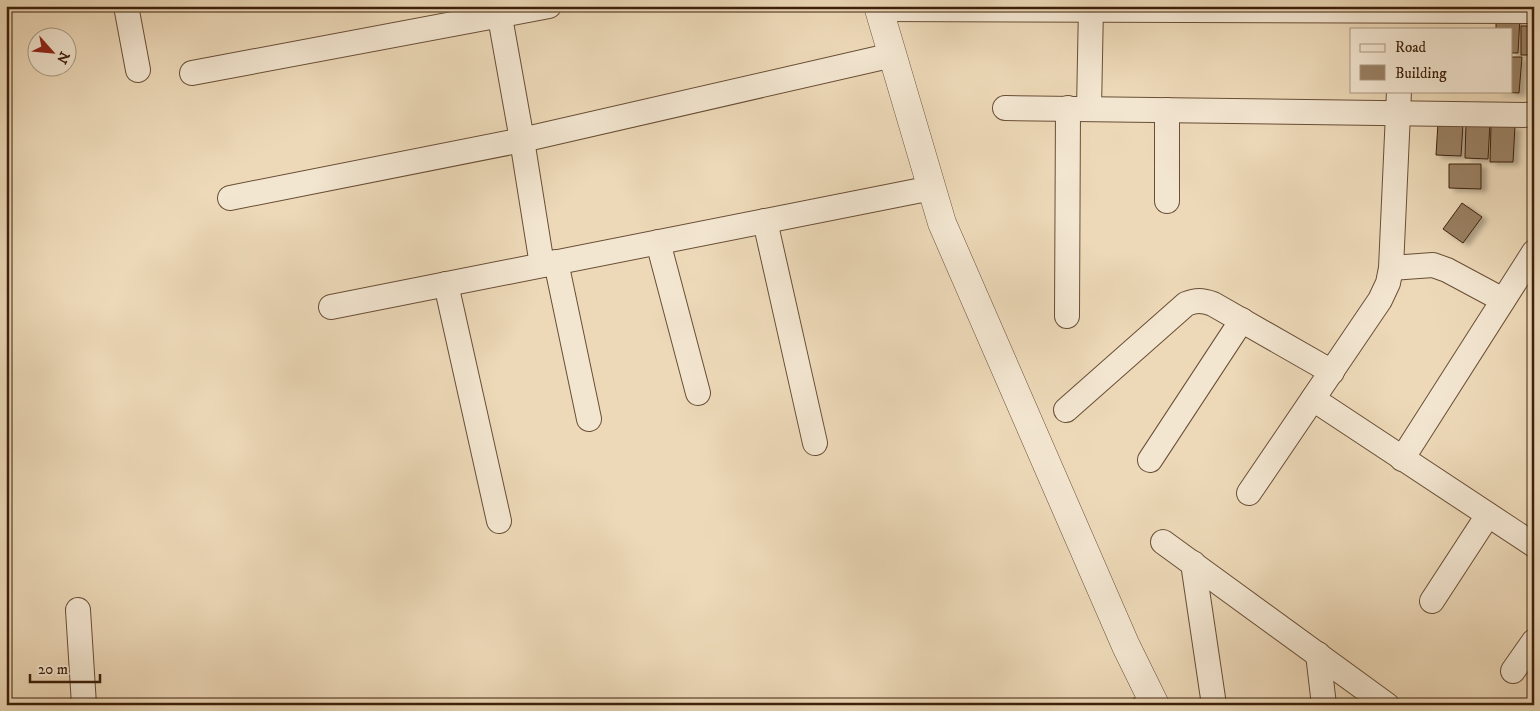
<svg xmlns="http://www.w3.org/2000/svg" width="1540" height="711" viewBox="0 0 1540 711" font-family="'IM FELL DW Pica',serif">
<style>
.building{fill:#998064;stroke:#3d200a;filter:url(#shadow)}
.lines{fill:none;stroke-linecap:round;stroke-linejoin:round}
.service-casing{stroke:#694e36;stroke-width:13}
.minor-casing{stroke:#694e36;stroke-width:26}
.tertiary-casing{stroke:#694e36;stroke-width:29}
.service{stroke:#f3e6d1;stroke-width:11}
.minor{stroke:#f3e6d1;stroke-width:24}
.tertiary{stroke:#f3e6d1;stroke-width:28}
</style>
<defs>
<filter id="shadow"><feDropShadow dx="5.5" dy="3" stdDeviation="2.5" flood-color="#0004"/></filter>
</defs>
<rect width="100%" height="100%" fill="#edd9b8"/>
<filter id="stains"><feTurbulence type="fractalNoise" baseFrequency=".004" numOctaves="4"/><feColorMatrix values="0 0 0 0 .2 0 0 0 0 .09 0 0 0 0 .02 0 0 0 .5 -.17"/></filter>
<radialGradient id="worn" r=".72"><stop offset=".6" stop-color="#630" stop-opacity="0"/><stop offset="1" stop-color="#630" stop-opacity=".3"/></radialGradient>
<g class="building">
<polygon points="1496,17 1520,17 1518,53 1511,53 1511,29 1496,29"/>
<rect x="1521" y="26" width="13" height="29"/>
<polygon points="1511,57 1522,57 1519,93 1496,92 1511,91"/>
<polygon points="1466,122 1490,123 1488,159 1465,158"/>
<polygon points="1438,123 1463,124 1461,156 1436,155"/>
<polygon points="1491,126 1515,126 1513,162 1490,162"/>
<polygon points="1534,154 1534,165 1529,162"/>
<polygon points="1449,164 1481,164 1481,189 1449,188"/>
<polygon points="1462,203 1482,217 1463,243 1443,229"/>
</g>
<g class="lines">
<g class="service-casing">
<polyline id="service" points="1134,705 1152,697"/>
</g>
<g class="minor-casing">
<g id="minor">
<polyline points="126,6 138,70"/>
<polyline points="498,6 522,140 542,265"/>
<polyline points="879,9 1534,11"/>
<polyline points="192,73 549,6"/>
<polyline points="1005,108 1534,115"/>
<polyline points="1089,109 1091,6"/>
<polyline points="1167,110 1167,201"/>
<polyline points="230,198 522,140 893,55"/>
<polyline points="765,221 815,443"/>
<polyline points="658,242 698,393"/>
<polyline points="556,262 589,419"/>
<polyline points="1391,268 1433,265 1447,270 1503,300"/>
<polyline points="446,284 499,521"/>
<polyline points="331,307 932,188"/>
<polyline points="1067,316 1068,108"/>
<polyline points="1313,399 1534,545"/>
<path d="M1066 410 1186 304C1196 300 1202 300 1213 304L1332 372"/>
<polyline points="1402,459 1534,252"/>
<polyline points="1150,460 1242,320"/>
<polyline points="1249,493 1380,300 1388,283 1391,268 1399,91"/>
<polyline points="1163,542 1387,705"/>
<polyline points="1193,563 1214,705"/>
<polyline points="1432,601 1488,515"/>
<polyline points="78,610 84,705"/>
<polyline points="1318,654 1324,705"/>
<polyline points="1513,671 1534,641"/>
</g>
</g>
<g class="tertiary-casing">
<polyline id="tertiary" points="878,6 942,223 1126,646 1155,705"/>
</g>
<use href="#service" class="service"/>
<use href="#minor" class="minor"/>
<use href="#tertiary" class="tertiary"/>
</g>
<rect width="1540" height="711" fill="none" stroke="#edd9b8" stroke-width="25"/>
<rect x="8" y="8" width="1525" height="696" fill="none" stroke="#3d200a" stroke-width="2.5"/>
<rect x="12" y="12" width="1515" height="686" fill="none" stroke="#3d200a"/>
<rect x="1350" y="28" width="162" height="65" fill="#f3e6d1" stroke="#aa9781"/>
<rect x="1360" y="44" width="25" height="8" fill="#f3e6d1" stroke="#aa9781"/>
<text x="1395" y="52" font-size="15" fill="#3d200a">Road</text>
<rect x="1360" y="65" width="25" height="15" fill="#998064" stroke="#aa9781"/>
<text x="1395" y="78" font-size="15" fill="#3d200a">Building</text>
<g transform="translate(52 52) rotate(117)"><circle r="24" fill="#f3e6d1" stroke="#aa9781"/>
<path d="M0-4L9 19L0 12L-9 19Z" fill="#8f2418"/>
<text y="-8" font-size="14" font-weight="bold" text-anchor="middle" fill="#3d200a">N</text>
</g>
<path d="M30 674v8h70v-8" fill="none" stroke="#3d200a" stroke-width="2.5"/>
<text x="38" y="674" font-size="15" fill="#3d200a" stroke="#f3e6d1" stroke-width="4" paint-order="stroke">20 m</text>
<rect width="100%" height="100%" filter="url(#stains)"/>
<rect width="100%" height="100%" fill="url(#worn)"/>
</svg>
